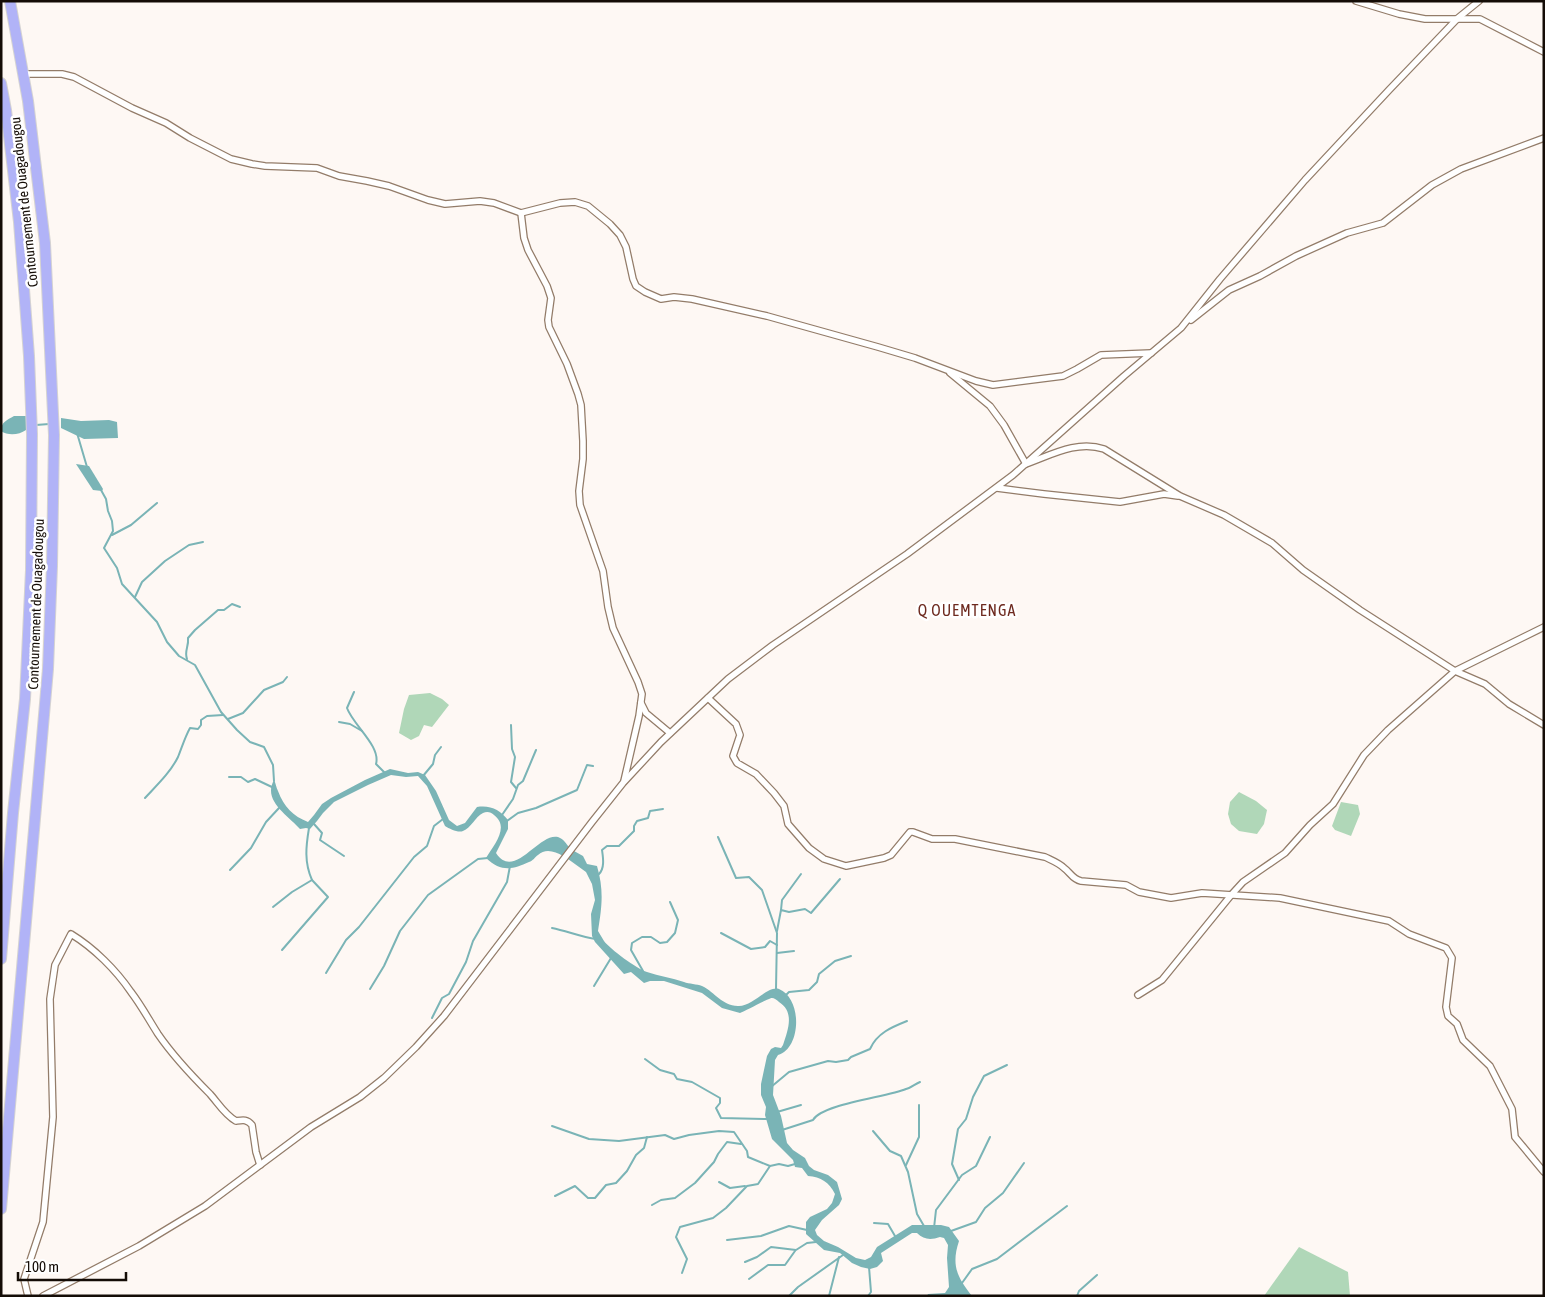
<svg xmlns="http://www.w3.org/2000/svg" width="1545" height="1297" viewBox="0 0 1545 1297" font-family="'Asap Condensed',sans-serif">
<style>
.forest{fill:#b0d7b8}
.water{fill:#7ab4b6}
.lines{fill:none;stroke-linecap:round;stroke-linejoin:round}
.stream{stroke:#7ab4b6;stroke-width:2}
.street-casing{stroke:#937c69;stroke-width:8}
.highway-casing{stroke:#d5d3d2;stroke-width:12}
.street{stroke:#fff;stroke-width:5.5}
.highway{stroke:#b1b3f7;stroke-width:10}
.labels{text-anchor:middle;stroke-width:5;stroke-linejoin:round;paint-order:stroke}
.street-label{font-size:14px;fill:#140c06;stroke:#fff}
.quarter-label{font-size:16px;letter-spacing:1px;fill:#6e2a1f;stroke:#fff}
</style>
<rect width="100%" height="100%" fill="#fef8f4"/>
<g class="forest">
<polygon points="430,693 442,699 449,705 432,727 424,725 419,736 411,740 399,733 404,709 409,695"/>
<polygon points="1239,792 1256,801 1267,810 1264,824 1257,834 1239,831 1231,824 1228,814 1230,802"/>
<polygon points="1341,802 1358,805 1360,814 1351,836 1335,830 1332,826"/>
<polygon points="1299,1247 1348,1272 1350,1296 1264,1296"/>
</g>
<g class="water">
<path d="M14 416H26V430C19 435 8 436 1 431 1 422 7 420 14 416Z"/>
<polygon points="61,418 81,421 109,420 117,422 118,438 84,439 61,428"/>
<polygon points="76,464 89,466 103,489 102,491 93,490"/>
<path d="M390 769 408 773 418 772 425 775 436 791 449 820 457 826 465 823 477 807C491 805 500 810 508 820V829L496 853C514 881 539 832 558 837 564 839 566 844 570 848L563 856C555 851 545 848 538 855 535 857 533 861 529 862 512 870 501 872 486 858 494 845 510 827 494 815 491 812 487 811 483 813 475 817 471 828 463 831 458 833 450 829 445 826L427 786 418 776 406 777 391 775 368 785 334 802 323 813 317 821 310 829 306 828 300 829C289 816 262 801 274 780 276 784 276 787 278 791 284 807 293 816 308 822L314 815 322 804 331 798 365 780Z"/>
<path d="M574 851 583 856 587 864 597 866C604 890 602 906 598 931 600 934 602 938 604 941 610 949 637 969 647 972 659 976 672 978 684 982 689 984 697 984 702 986 716 993 721 1005 738 1006 752 1007 768 985 779 989 803 999 801 1049 778 1055L775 1060 773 1095 781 1116 787 1143 793 1150 805 1158 809 1166 814 1170 828 1175 837 1182 842 1199 839 1205 822 1220 815 1230 817 1235 824 1241 838 1247 856 1258 865 1260 871 1257 877 1247 912 1225H941L949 1227 959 1241C951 1265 957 1277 972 1296H927L928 1294 945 1293 949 1287 947 1258 948 1245 944 1238 940 1237C931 1240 924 1240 917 1233H912L881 1253 883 1261 877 1267 870 1269 861 1267 852 1263 840 1253 824 1250 806 1234V1222L810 1217 827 1209 832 1203 835 1194C829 1182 821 1177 808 1176L802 1168 795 1167 793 1160 772 1139 765 1115 766 1107 761 1095V1084L767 1056 771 1049 775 1047 781 1048 783 1045C788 1030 795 1012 779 1002 777 1000 774 998 772 998 769 998 745 1011 740 1013L722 1008 702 993 664 981H650L644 983 631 972 624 974 595 942 592 936 591 914 595 900 592 884 586 872 568 859Z"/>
</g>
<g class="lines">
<g class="stream">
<polyline points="36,425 49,424"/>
<polyline points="77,433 87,467"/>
<polyline points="101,490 106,499 108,511 112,521 113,531 104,548 117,568 122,584 157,622 167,642 179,656 195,665 221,712 237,730 250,742 264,747 273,765 274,781"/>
<polyline points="112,535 131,525 157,503"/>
<polyline points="135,597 142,582 165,561 189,545 203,542"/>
<path d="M187 659C184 651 189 647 188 638L195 630 218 610H224L232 604 240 607"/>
<path d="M354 692 347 708C353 725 381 746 376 764L384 772"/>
<polyline points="228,719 243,713 264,690 283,682 287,677"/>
<polyline points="339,722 350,724 362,731"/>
<polyline points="511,725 512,749 515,757 511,782 516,788"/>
<polyline points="423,776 433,764 435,755 441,747"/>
<polyline points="229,777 241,777 248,782 255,779 274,788"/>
<path d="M145 798C157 785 170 773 178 757 182 747 185 737 190 728L198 729 201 725V720L207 716 223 715"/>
<polyline points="502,815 513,799 518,785 523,781 536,750"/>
<polyline points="507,821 518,813 536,808 577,790 587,765 593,766"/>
<polyline points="314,824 322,833 320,840 344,856"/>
<polyline points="718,837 736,878 749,877 762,890 777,933 776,989"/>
<polyline points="230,870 251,848 266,822 279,808"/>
<path d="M599 874C605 868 603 857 602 850L607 846H619L634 831V826L637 821 648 818 650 811 663 809"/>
<path d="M273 907 292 892 312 880C304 862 306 846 309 828"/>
<polyline points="781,910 782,900 801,874"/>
<path d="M552 928C567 931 581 937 596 939"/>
<polyline points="777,931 781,910 789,912 805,909 811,913 840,879"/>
<polyline points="721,933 751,949 765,947 770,941 777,945"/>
<polyline points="282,950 328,897 312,880"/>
<polyline points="777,953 794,951"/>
<polyline points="643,971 631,950 632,943 642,937 651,937 660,943 667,942 675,933 678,920 670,902"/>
<polyline points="326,973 346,940 359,927 414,857 427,846 434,826 443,819"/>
<polyline points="594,986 611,958"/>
<polyline points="370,989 384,966 400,931 428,895 478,859 488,858"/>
<polyline points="785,996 789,992 809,990 817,982 819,974 835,961 851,956"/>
<polyline points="432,1018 442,998 449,994 466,962 473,941 507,882 510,866"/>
<polyline points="645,1059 660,1070 674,1074 677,1079 692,1082 720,1098 720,1103 716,1108 721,1118 767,1119"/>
<path d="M771 1087 789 1072 828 1061 836 1062 848 1060 851 1057 870 1049C877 1033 892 1027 907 1021"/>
<polyline points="777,1112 801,1105"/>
<polyline points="552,1126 589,1139 619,1141 665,1135 674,1139 689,1135 719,1131 734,1132 747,1151 748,1157 770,1166 779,1164 788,1166 795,1164"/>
<path d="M782 1130 813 1120C822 1104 887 1097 906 1089 911 1088 915 1084 920 1082"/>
<polyline points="873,1131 890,1151 901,1156 908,1172 917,1214 924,1226"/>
<polyline points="906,1165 919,1137 919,1105"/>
<polyline points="959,1180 952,1164 958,1129 966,1119 973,1097 984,1076 1007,1065"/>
<polyline points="719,1182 730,1188 745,1186"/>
<polyline points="555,1196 575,1186 588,1198 595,1198 606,1185 616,1183 627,1171 636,1155 644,1148 647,1137"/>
<polyline points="652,1205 661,1200 675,1198 695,1183 714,1162 718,1154 727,1142 741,1144"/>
<polyline points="874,1223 888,1224 895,1236"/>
<polyline points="934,1228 936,1210 962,1175 976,1166 990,1137"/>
<polyline points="951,1231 976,1222 985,1208 1003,1193 1024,1163"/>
<polyline points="727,1240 761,1236 789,1226 807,1230"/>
<polyline points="745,1262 757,1257 771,1247 796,1250 807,1243 816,1242"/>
<polyline points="682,1273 687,1259 676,1237 680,1227 713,1218 726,1208 747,1186 758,1184 770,1166"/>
<polyline points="749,1279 768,1265 785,1265 795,1251"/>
<polyline points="962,1283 972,1269 997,1259 1067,1206"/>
<polyline points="789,1296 798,1287 843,1255"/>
<polyline points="829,1296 839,1257"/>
<polyline points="868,1296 871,1292 869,1267"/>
<polyline points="1077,1296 1079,1291 1097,1275"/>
</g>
<g class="street-casing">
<g id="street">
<polyline points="1356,1 1399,14 1425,19 1480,19 1544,52"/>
<polyline points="23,74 62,74 74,77 132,108 166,123 190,138 231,159 252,164 265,166 317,168 339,176 367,181 389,186 428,200 445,204 480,201 494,203 521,213 560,203 575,202 588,206 610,224 620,235 626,247 633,279 636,286 645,292 661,299 674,297 692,299 767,316 878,347 915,358 976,381 993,385 1063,376 1077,369 1101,355 1151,353"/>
<polyline points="521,213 524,238 528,250 547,286 551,298 548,320 549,327 567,364 578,394 581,405 583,441 583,459 579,491 580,505 603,571 608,607 613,628 638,682 642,694 639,716 624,781"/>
<polyline points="1191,320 1229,290 1260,276 1296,256 1347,233 1383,223 1432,185 1461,169 1544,138"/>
<path d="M950 373 990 406 1004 425 1026 464C1051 455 1077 440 1104 449L1180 496 1224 515 1272 543 1303 570 1360 610 1455 671 1485 684 1509 704 1544 725"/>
<polyline points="997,488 1044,494 1120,502 1164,494 1178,496"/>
<path d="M708 698 736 724 740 735 733 756 737 763 756 774 774 793 784 806 788 824 809 848 824 859 846 866 884 858 891 855 910 832H913L932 839H955L1045 857C1051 860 1059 863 1064 868 1071 873 1072 879 1081 881L1126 885 1139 892 1171 898 1202 893 1280 898 1389 921 1409 934 1446 948 1452 958 1446 1007 1448 1016 1457 1024 1463 1040 1490 1066 1512 1109 1515 1137 1544 1172"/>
<polyline points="641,703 646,713 670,733"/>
<polyline points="1138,995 1162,980 1232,894 1243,882 1285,853 1310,825 1333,804 1364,755 1388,730 1455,671 1544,627"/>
<path d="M28 1296 24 1279 43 1222 53 1117 50 999 55 965 71 934C94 948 116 970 131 992 141 1005 149 1020 158 1034 173 1056 191 1075 210 1094 218 1103 225 1115 236 1121 243 1120 247 1119 252 1125L256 1152 260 1165"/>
<polyline points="43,1296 139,1246 205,1206 311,1127 360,1097 384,1078 416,1047 444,1016 592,822 623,783 661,742 728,679 773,645 907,554 1013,475 1124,376 1181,328 1220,279 1305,180 1389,90 1458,18 1479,1"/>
</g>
</g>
<g class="highway-casing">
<g id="highway">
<polyline points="1,83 6,110 19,222 29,356 32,434 31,570 25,699 13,813 1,959"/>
<polyline points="1,1209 48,669 52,566 54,435 45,243 28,101 10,1"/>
</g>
</g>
<use href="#street" class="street"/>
<use href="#highway" class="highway"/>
</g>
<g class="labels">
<g class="street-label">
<text transform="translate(24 202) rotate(-96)" y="5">Contournement de Ouagadougou</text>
<text transform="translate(36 604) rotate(-88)" y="5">Contournement de Ouagadougou</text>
</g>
<g class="quarter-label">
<text x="967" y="616">Q OUEMTENGA</text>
</g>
</g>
<rect width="1545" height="1297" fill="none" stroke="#140c06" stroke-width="5"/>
<path d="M18 1272v8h108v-8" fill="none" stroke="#140c06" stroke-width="2.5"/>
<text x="25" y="1272" font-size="15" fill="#140c06" stroke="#ffffff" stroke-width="4" paint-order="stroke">100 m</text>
</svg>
